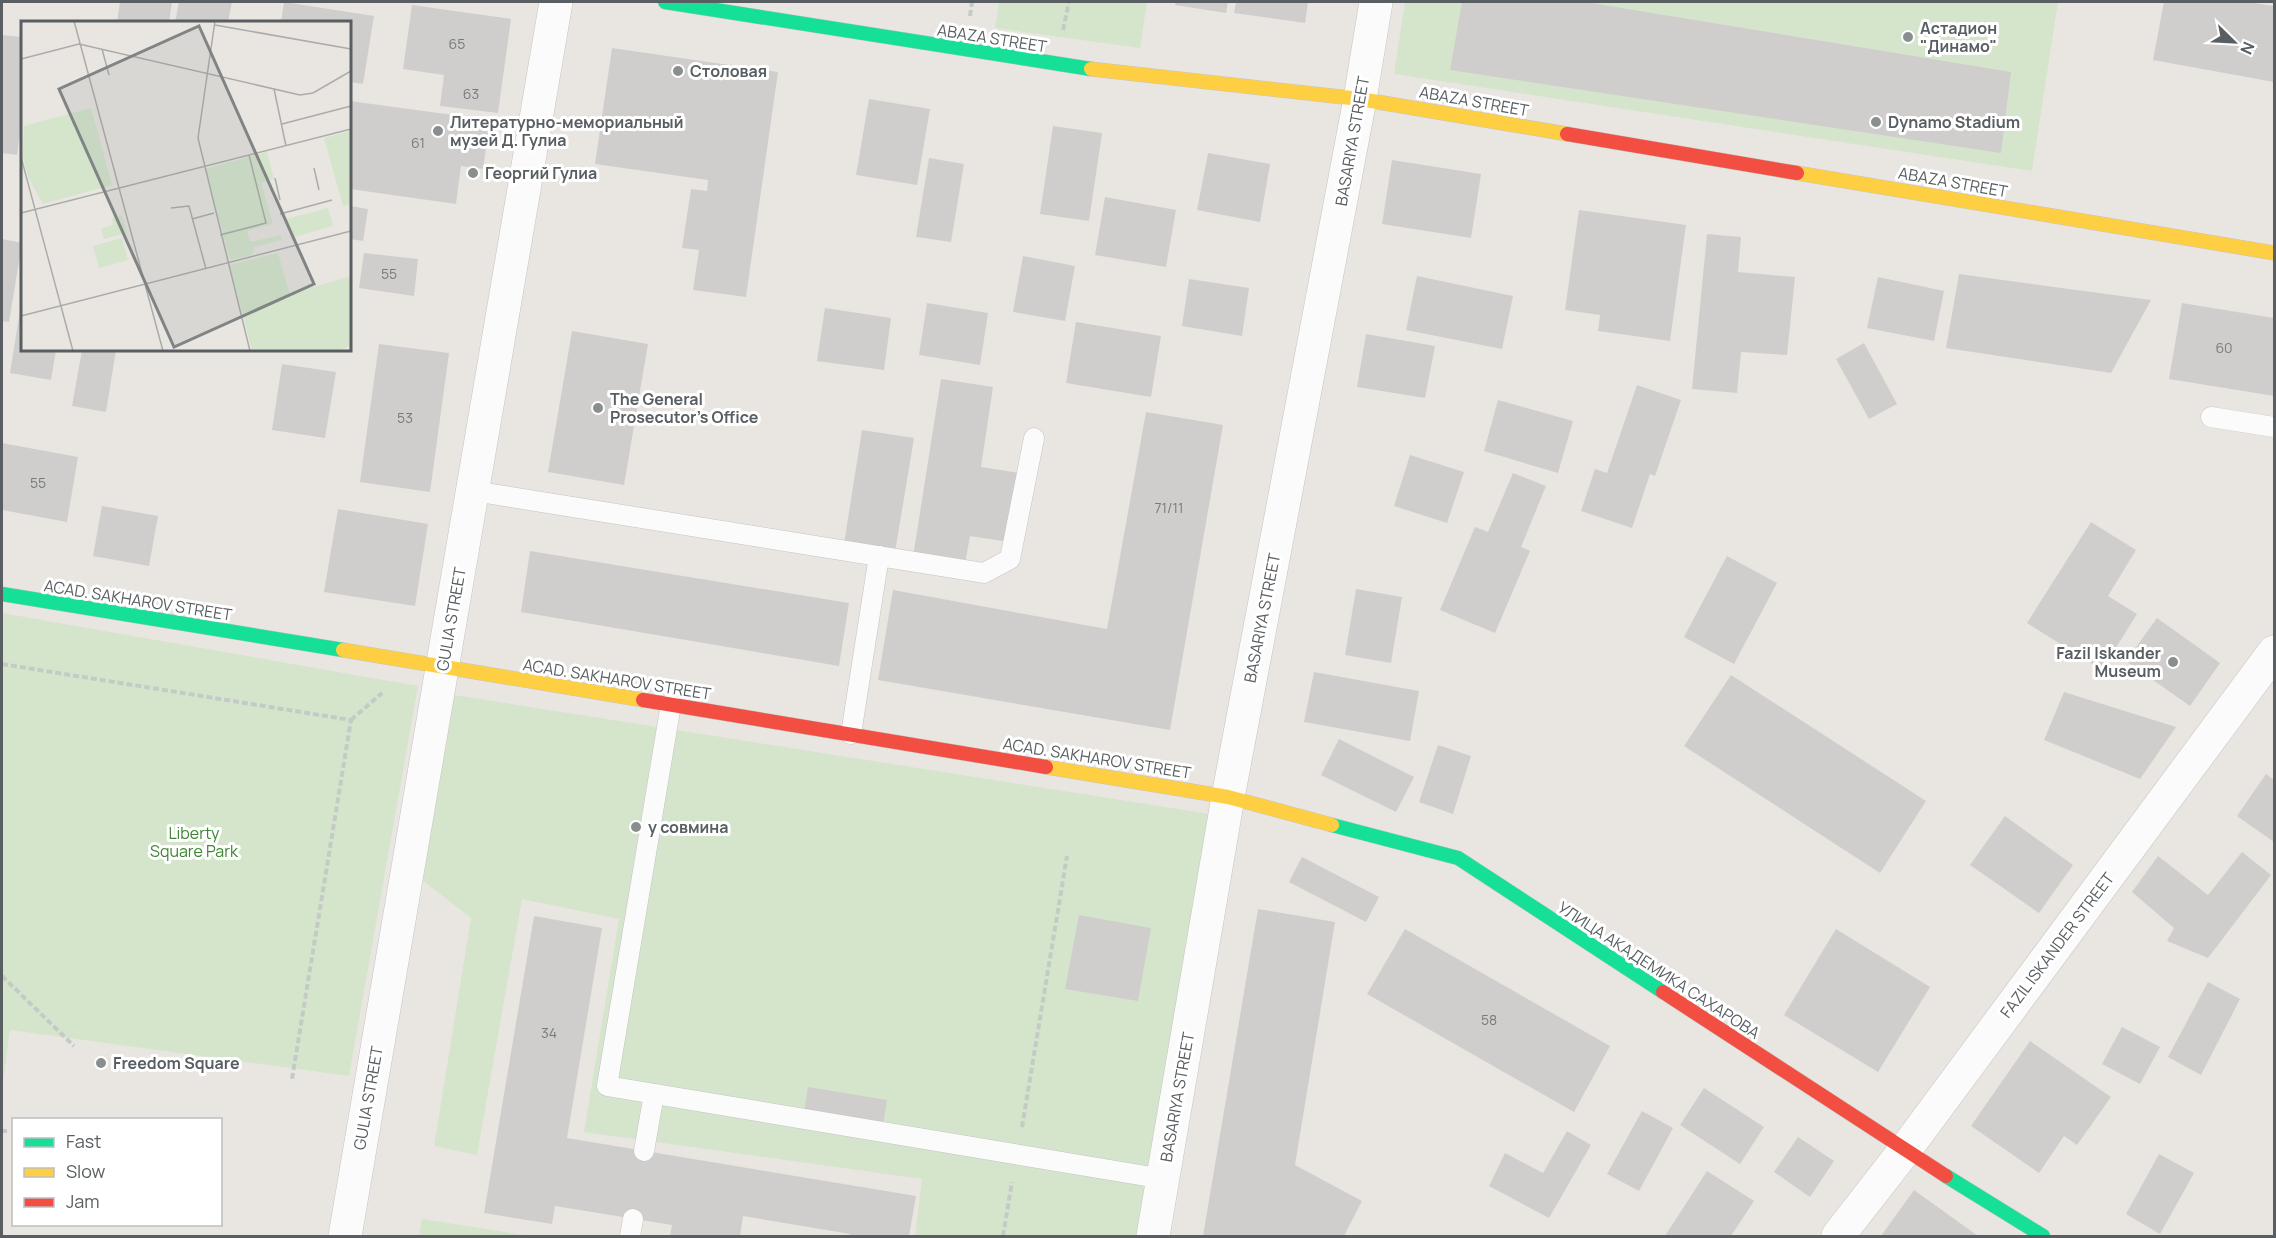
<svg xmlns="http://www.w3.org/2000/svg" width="2276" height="1238" viewBox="0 0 2276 1238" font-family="Manrope,sans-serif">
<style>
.green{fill:#d4e5cc}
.building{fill:#d0cecc}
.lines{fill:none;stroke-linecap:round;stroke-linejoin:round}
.lane-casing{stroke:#c4c4c3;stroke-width:21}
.street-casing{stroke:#c4c4c3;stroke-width:34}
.fast-casing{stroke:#c5c5c5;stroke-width:15}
.slow-casing{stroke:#c5c5c5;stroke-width:15}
.jam-casing{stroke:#c5c5c5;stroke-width:15}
.path{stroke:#c4cbc6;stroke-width:4;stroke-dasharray:6 3;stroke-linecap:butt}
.lane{stroke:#fcfbfb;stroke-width:20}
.street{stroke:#fcfbfb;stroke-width:33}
.fast{stroke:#16e098;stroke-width:14}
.slow{stroke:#ffcf43;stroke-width:14}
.jam{stroke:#f24e42;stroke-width:14}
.poi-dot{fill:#8b8e8e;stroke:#fff;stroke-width:2}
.labels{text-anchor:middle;stroke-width:6;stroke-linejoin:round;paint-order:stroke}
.number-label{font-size:14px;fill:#777b7d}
.poi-label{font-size:16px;font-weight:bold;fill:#585e61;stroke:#fff;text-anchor:start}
.street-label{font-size:16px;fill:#585e61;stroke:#fff}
.park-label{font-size:16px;fill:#3d8632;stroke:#fff}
.inset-road{fill:none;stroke:#abacaa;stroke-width:1.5}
.view{fill:#818485;fill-opacity:0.15;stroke:#818485;stroke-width:3}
.inset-edge{fill:none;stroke:#585e61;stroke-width:3}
</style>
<rect width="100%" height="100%" fill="#e9e6e2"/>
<g class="green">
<polygon points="999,2 1147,2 1140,48 995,28"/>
<polygon points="1405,2 2058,2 2032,171 1394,74"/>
<polygon points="2,613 418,686 349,1076 10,1030 2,1089"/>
<polygon points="454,695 1210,814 1139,1236 915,1236 922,1179 584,1132 619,919 522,899 477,1155 434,1146 471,918 422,880"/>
<polygon points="422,1219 531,1236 419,1236"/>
</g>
<g class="building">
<polygon points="120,2 172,2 169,22 117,22"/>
<polygon points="179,2 232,2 228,22 175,22"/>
<polygon points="284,2 374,16 363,84 350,82 350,22 281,22"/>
<polygon points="1176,2 1228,2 1226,13 1175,5"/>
<polygon points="1236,2 1308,2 1305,23 1234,13"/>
<polygon points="1462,2 1585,2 2011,72 2001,153 1450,70"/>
<polygon points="2164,2 2248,2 2274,6 2274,82 2153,60"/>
<polygon points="412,5 511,19 498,113 440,106 444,75 403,69"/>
<polygon points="2,35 22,37 22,117 17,155 2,153"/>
<polygon points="612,48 778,72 746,297 693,290 699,250 682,248 691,189 707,191 708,180 595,164"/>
<polygon points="869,99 930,109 917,185 856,175"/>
<polygon points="350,101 490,120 483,169 461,166 456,204 350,189"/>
<polygon points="1053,126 1102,133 1089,221 1040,214"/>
<polygon points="1208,153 1270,164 1260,222 1197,210"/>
<polygon points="929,158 964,164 951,242 916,237"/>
<polygon points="1392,160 1481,174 1471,238 1382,224"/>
<polygon points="1105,197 1176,210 1166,267 1095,255"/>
<polygon points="350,206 368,209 363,241 350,239"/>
<polygon points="1579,210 1686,225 1670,341 1598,331 1600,315 1565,310"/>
<polygon points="1707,234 1741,237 1738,272 1795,277 1787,355 1741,352 1737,393 1692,389"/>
<polygon points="2,239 22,243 9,322 2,321"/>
<polygon points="364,253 418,259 414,296 359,288"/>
<polygon points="1023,256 1075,266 1065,321 1013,312"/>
<polygon points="1959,274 2151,300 2111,373 1946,348"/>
<polygon points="1417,276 1513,296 1502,349 1406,330"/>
<polygon points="1878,277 1944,291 1934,341 1867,328"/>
<polygon points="1189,279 1249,288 1242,336 1182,326"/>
<polygon points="927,303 988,313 980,365 919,355"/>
<polygon points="2182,303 2274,318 2274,396 2169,379"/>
<polygon points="21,304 22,350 56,350 51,380 10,373"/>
<polygon points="825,308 891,318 884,370 817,361"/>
<polygon points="1076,322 1161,336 1151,397 1066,383"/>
<polygon points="572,331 648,344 624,485 548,472"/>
<polygon points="1366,334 1435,346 1425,398 1357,387"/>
<polygon points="1864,343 1897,404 1869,419 1836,359"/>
<polygon points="379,344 449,353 430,492 360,482"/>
<polygon points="82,350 116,350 106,412 72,406"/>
<polygon points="282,364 336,372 325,438 272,430"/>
<polygon points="941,379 993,387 981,467 1019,473 1009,542 970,536 965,564 913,557"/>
<polygon points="1637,385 1681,400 1655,476 1650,474 1632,528 1581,511 1595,469 1607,473"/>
<polygon points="1498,400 1573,421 1558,473 1484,451"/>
<polygon points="1146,412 1223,425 1170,730 878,680 893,590 1107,629"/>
<polygon points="862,430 914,438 895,552 844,544"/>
<polygon points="2,443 78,457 67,522 2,510"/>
<polygon points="1410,455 1464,472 1447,523 1394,506"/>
<polygon points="1513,473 1546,486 1521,547 1530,551 1495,633 1440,610 1475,527 1488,532"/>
<polygon points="102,506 158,516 149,566 93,556"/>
<polygon points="338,509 428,524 415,606 324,592"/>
<polygon points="2091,522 2136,550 2108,596 2137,614 2102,670 2027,623"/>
<polygon points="530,551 849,603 839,666 521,612"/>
<polygon points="1727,556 1777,583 1734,664 1684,637"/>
<polygon points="1356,589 1402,597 1391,663 1345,655"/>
<polygon points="2157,618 2220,663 2190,706 2126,661"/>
<polygon points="1314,672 1419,691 1410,741 1304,722"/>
<polygon points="1731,675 1926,801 1880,873 1684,746"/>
<polygon points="2064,692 2176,727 2140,779 2044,740"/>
<polygon points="1339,739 1414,777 1396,812 1321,775"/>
<polygon points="1438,745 1471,756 1453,814 1419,802"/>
<polygon points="2266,774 2274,780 2274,842 2237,816"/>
<polygon points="2005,816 2073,865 2039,913 1970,865"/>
<polygon points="2242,852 2271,875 2208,958 2167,941 2174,928 2132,892 2158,856 2208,895"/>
<polygon points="1302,857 1379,897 1366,922 1289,882"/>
<polygon points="1258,909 1335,922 1295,1165 1362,1201 1344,1236 1203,1236"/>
<polygon points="1079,915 1151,928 1138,1001 1065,989"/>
<polygon points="534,916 602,928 567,1138 916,1196 909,1236 849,1236 850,1234 743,1216 740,1236 670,1236 672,1225 555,1206 552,1224 484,1213"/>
<polygon points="1405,929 1610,1046 1574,1112 1367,994"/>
<polygon points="1836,929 1930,987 1878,1072 1784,1015"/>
<polygon points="2208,982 2240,999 2201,1075 2168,1057"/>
<polygon points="2122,1027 2160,1047 2140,1084 2102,1064"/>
<polygon points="2030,1041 2111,1097 2077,1145 2064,1136 2039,1173 1971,1126"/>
<polygon points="808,1087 887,1100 883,1125 804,1112"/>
<polygon points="1704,1088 1764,1127 1740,1164 1680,1125"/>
<polygon points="1642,1111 1673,1128 1639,1191 1607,1174"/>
<polygon points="1567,1131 1591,1145 1549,1218 1489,1186 1505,1153 1543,1173"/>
<polygon points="1798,1137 1834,1161 1810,1197 1774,1172"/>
<polygon points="2159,1154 2194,1173 2160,1234 2126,1214"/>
<polygon points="1707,1171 1754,1201 1731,1236 1665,1236"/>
<polygon points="1914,1190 1978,1236 1881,1236"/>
</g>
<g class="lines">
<g class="lane-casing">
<g id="lane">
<polyline points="2211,417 2274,427"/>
<polyline points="473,491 984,573 1010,559 1034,438"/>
<polyline points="671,704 607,1086 1164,1179"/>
<polyline points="851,734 879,556"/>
<polyline points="644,1151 654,1094"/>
<polyline points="630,1236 633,1219"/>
</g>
</g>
<g class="street-casing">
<g id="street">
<polyline points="345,1236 556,2"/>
<polyline points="1153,1236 1228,797 1360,99 1376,2"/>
<polyline points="1838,1236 1905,1150 2274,652"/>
</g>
</g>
<g class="fast-casing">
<g id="fast">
<polyline points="665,2 1091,69"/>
<polyline points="2,594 343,650"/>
<polyline points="1332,825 1458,858 1663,992"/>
<polyline points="1946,1176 2043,1236"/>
</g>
</g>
<g class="slow-casing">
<g id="slow">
<polyline points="1091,69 1360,99 1567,134"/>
<polyline points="1797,173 2274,253"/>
<polyline points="343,650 643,700"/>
<polyline points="1046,767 1228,797 1332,825"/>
</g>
</g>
<g class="jam-casing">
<g id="jam">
<polyline points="1567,134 1797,173"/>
<polyline points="643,700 1046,767"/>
<polyline points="1663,992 1946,1176"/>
</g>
</g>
<g class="path">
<polyline points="970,16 972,2"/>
<polyline points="1063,30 1069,2"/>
<polyline points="2,664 351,720 292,1079"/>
<polyline points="351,720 382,693"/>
<polyline points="2,976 74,1046"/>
<polyline points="1022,1127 1067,856"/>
<polyline points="2,1131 7,1131"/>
<polyline points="1003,1236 1012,1182"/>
</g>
<use href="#lane" class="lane"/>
<use href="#street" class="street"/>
<use href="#fast" class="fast"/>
<use href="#slow" class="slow"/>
<use href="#jam" class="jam"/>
</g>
<g class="poi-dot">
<circle cx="1908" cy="37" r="6"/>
<circle cx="678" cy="71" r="6"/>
<circle cx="1876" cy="122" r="6"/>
<circle cx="438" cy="131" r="6"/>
<circle cx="473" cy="173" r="6"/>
<circle cx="598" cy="408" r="6"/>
<circle cx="2173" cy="662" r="6"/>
<circle cx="636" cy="827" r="6"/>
<circle cx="101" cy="1063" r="6"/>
</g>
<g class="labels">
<g class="number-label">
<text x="457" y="49">65</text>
<text x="471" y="99">63</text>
<text x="418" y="148">61</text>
<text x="389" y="279">55</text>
<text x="2224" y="353">60</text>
<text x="405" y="423">53</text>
<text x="38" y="488">55</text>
<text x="1169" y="513">71/11</text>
<text x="1489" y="1025">58</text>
<text x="549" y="1038">34</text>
</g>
<g class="poi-label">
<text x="1920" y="34">Астадион<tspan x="1920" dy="18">"Динамо"</tspan></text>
<text x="690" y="77">Столовая</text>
<text x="450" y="128">Литературно-мемориальный<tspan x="450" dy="18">музей Д. Гулиа</tspan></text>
<text x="1888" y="128">Dynamo Stadium</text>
<text x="485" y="179">Георгий Гулиа</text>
<text x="610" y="405">The General<tspan x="610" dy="18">Prosecutor's Office</tspan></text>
<text x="2161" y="659" text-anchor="end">Fazil Iskander<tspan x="2161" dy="18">Museum</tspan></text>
<text x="648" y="833">у совмина</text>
<text x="113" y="1069">Freedom Square</text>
</g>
<g class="street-label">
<text transform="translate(992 38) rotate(9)" y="6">ABAZA STREET</text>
<text transform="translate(1474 101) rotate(10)" y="6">ABAZA STREET</text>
<text transform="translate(1352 141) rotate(-80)" y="6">BASARIYA STREET</text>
<text transform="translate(1953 182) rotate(10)" y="6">ABAZA STREET</text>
<text transform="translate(138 600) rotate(9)" y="6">ACAD. SAKHAROV STREET</text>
<text transform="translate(1262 618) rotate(-79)" y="6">BASARIYA STREET</text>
<text transform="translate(451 619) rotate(-80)" y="6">GULIA STREET</text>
<text transform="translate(617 679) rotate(9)" y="6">ACAD. SAKHAROV STREET</text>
<text transform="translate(1097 758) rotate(9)" y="6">ACAD. SAKHAROV STREET</text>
<text transform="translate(2057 945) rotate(-53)" y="6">FAZIL ISKANDER STREET</text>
<text transform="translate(1659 970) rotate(33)" y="6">УЛИЦА АКАДЕМИКА САХАРОВА</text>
<text transform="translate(1177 1097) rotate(-80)" y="6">BASARIYA STREET</text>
<text transform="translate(368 1098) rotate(-80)" y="6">GULIA STREET</text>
</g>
<g class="park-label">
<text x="194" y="839">Liberty<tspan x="194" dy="18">Square Park</tspan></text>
</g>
</g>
<g transform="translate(21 21)">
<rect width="330" height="330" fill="#e9e6e2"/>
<path d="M70 87 91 164 22 183 8 158 2 136 3 105ZM330 110V183L322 185 303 117ZM246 131 253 158 240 162 252 203 226 210 229 221 260 214 261 219 233 226 231 234 209 239 184 148ZM307 187 312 205 270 217 265 198ZM101 194 106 212 83 218 80 207 92 204 91 197ZM101 217 107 239 78 247 72 225ZM257 232 269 273 330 255V325L314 330H231L209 244Z" fill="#d4e5cc"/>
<path class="inset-road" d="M53 0 142 330M194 0 177 117 229 330M194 4 330 28M81 28 88 54M0 38 58 23 279 74 292 72 330 50M253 68 265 125M261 103 330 85M0 136 52 330M293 147 298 169M254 157 259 179M150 187 168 185 185 248M0 192 330 108M259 193 311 179M171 198 193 192M199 214 245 202 228 134M0 295 330 210"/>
<path class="view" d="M178 5 293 263 153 326 38 68Z"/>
<rect width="330" height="330" class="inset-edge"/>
</g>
<rect width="2276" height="1238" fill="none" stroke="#585e61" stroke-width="6"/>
<rect x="12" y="1118" width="210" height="108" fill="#ffffff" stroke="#bcbfc0" stroke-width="1.5"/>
<rect x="24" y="1138" width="30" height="9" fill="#16e098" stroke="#bcbfc0" stroke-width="1.5"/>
<text x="66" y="1148" font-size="18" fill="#585e61">Fast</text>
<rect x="24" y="1168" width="30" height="9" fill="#ffcf43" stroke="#bcbfc0" stroke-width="1.5"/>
<text x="66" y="1178" font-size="18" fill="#585e61">Slow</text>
<rect x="24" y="1198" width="30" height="9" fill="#f24e42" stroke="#bcbfc0" stroke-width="1.5"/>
<text x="66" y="1208" font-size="18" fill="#585e61">Jam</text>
<g transform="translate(2234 42) rotate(114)" stroke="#ffffff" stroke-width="4.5" paint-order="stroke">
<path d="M0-4.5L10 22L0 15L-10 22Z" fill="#585e61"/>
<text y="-9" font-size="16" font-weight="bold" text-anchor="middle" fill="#585e61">N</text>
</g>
</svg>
